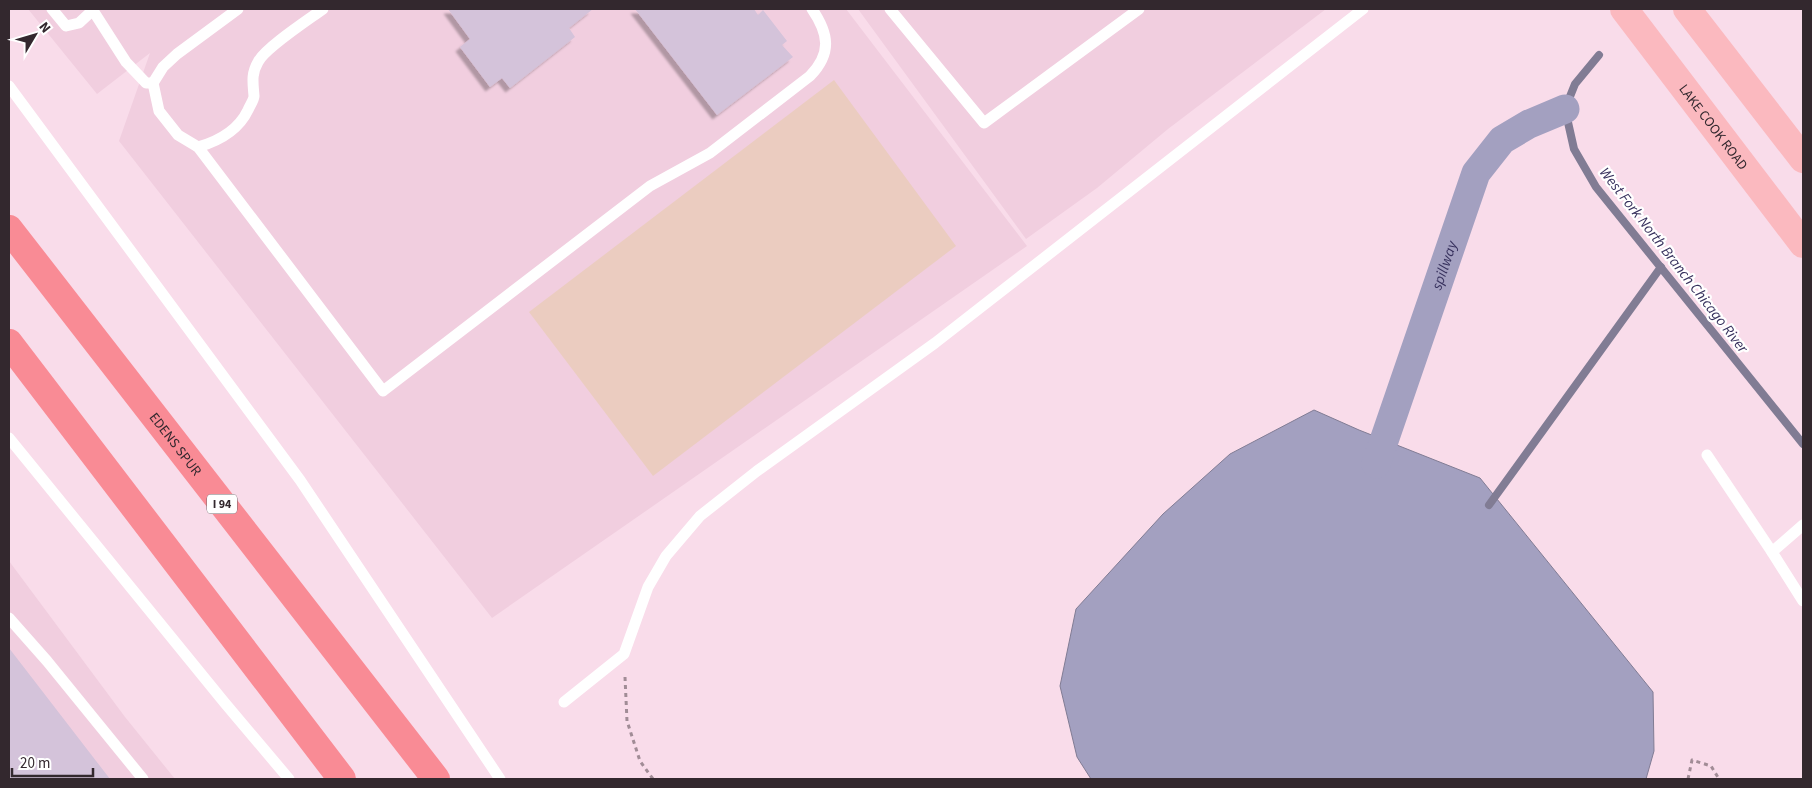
<svg xmlns="http://www.w3.org/2000/svg" width="1812" height="788" viewBox="0 0 1812 788" font-family="'Source Sans 3',sans-serif">
<style>
.built{fill:#f1cedf}
.green{fill:#ebccc0}
.water{fill:#a3a0c0;stroke:#817c94}
.lines{fill:none;stroke-linecap:round;stroke-linejoin:round}
.stream{stroke:#817c94;stroke-width:8}
.canal{stroke:#a3a0c0;stroke-width:29}
.building{fill:#d4c3da;filter:url(#shadow)}
.path{stroke:#a18c96;stroke-width:3;stroke-dasharray:4 4;stroke-linecap:butt}
.service{stroke:#fff;stroke-width:11}
.primary{stroke:#fbb9bf;stroke-width:28}
.motorway{stroke:#f98b95;stroke-width:28}
.labels{text-anchor:middle;stroke-width:4.5;stroke-linejoin:round;paint-order:stroke}
.shield{fill:#fff;stroke:#70686d;stroke-width:1}
.shield-label{font-size:12px;font-weight:bold;fill:#33282e}
.street-label{font-size:14px;fill:#33282e;stroke:#fff}
.water-label{font-size:15px;font-style:italic;fill:#37315d;stroke:#fff}
</style>
<defs>
<filter id="shadow"><feDropShadow dx="-4.5" dy="4.5" stdDeviation="1" flood-color="#0004"/></filter>
</defs>
<rect width="100%" height="100%" fill="#f9dcea"/>
<g class="built">
<polygon points="28,9 846,9 1027,246 492,618 119,141 150,53 97,94"/>
<polygon points="858,9 1326,9 1168,129 1097,188 1026,239"/>
<polygon points="9,561 125,717 175,779 9,779"/>
</g>
<polygon class="green" points="834,80 956,246 653,476 529,312"/>
<polygon class="water" points="1314,410 1359,430 1480,478 1653,692 1654,751 1646,779 1091,779 1077,757 1060,686 1076,609 1163,514 1230,454"/>
<g class="lines">
<g class="stream">
<polyline points="1599,55 1575,84 1565,109 1574,149 1596,187 1803,444"/>
<polyline points="1489,505 1661,267"/>
</g>
<path class="canal" id="s1" d="M1376 464 1476 173 1502 140 1529 124 1565 109"/>
</g>
<g class="building">
<polygon points="448,9 593,9 569,28 575,37 510,88 502,78 490,87 460,47 470,39"/>
<polygon points="635,9 754,9 758,15 763,10 787,41 782,45 793,57 717,115"/>
<polygon points="9,648 110,779 9,779"/>
</g>
<g class="lines">
<g class="path">
<polyline points="625,677 627,721 640,761 653,779"/>
<polyline points="1688,779 1692,760 1711,766 1719,779"/>
</g>
<g class="service">
<polyline points="52,9 66,26 79,23 93,10"/>
<polyline points="92,9 126,62 146,83 153,83"/>
<path d="M238 9 177 54 163 67 153 83 159 111 178 135 198 147 383 391 650 186 710 153 810 76C832 53 829 34 812 9"/>
<polyline points="890,9 984,123 1139,9"/>
<polyline points="9,86 300,480 500,779"/>
<path d="M198 147C219 141 238 131 248 110 250 105 254 100 254 96 253 83 251 74 258 62 265 48 308 20 323 9"/>
<polyline points="9,438 224,702 289,779"/>
<polyline points="1707,455 1772,552"/>
<polyline points="1803,525 1772,552 1803,601"/>
<polyline points="9,618 47,661 143,779"/>
<polyline points="564,702 624,654 648,587 666,556 700,516 757,471 935,343 1363,9"/>
</g>
<g class="primary">
<path id="s2" d="M1624 9 1803 244"/>
<polyline points="1687,9 1803,159"/>
</g>
<g class="motorway">
<path id="s3" d="M9 229 436 779"/>
<polyline points="9,343 342,779"/>
</g>
</g>
<g class="labels">
<rect class="shield" x="207" y="494.5" width="30" height="19" rx="4"/>
<g class="shield-label">
<text x="222" y="508">I 94</text>
</g>
<g class="street-label">
<text dy="5" stroke="none"><textPath href="#s2" startOffset="148">LAKE COOK ROAD</textPath></text>
<text dy="5" stroke="none"><textPath href="#s3" startOffset="272">EDENS SPUR</textPath></text>
</g>
<g class="water-label">
<text transform="translate(1674 260) rotate(52)" y="5">West Fork North Branch Chicago River</text>
<text dy="5" stroke="none"><textPath href="#s1" startOffset="210">spillway</textPath></text>
</g>
</g>
<rect width="1812" height="788" fill="none" stroke="#33282e" stroke-width="20"/>
<g transform="translate(35 35) rotate(52)" stroke="#ffffff" stroke-width="4" paint-order="stroke">
<path d="M0-4L9 19L0 12L-9 19Z" fill="#33282e"/>
<text y="-8" font-size="14" font-weight="bold" text-anchor="middle" fill="#33282e">N</text>
</g>
<path d="M12 768v8h81v-8" fill="none" stroke="#33282e" stroke-width="2.5"/>
<text x="20" y="768" font-size="15" fill="#33282e" stroke="#ffffff" stroke-width="4" paint-order="stroke">20 m</text>
</svg>
